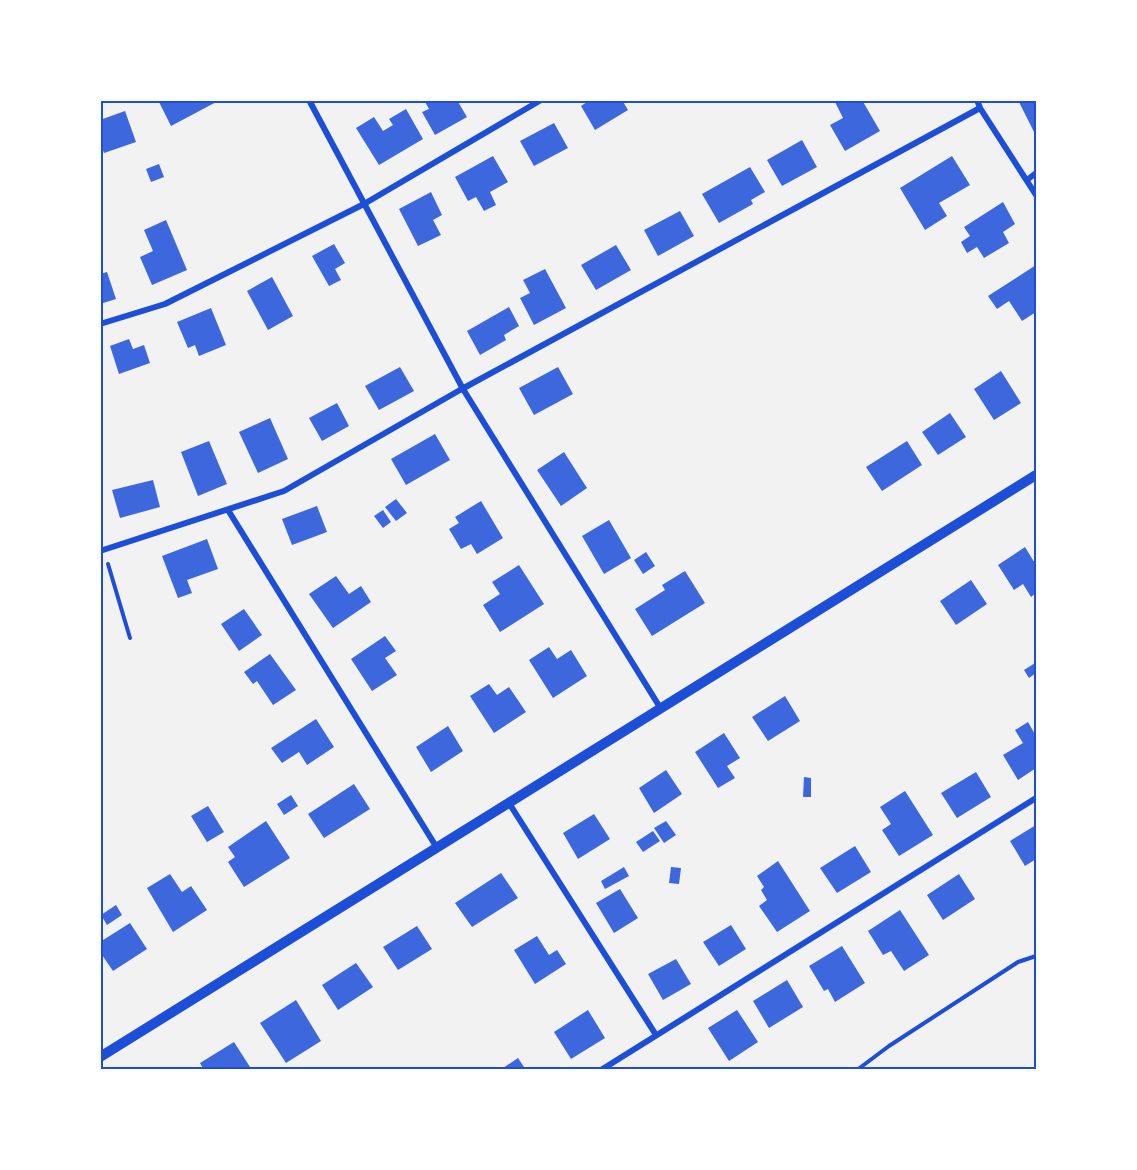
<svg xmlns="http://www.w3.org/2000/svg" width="1137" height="1170" viewBox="0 0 1137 1170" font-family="'Alegreya Sans',sans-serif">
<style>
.building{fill:#3d67dc}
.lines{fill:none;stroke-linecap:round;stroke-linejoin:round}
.path{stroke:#1d4ed8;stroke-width:4}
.minor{stroke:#1d4ed8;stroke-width:6}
.tertiary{stroke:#1d4ed8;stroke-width:10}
.neatline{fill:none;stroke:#1d4ed8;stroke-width:2}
</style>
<rect width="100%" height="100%" fill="#f2f2f2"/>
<g class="building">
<polygon points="158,100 220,100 171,126"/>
<polygon points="424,100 457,100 467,117 435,135 422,112 429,109"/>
<polygon points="590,100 622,100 628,110 595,130 581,106"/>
<polygon points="834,100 862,100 880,131 845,151 830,125 843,118"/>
<polygon points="1018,100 1036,100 1036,133 1035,134"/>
<polygon points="406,109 423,139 379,165 356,128 374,117 383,131 393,125 389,119"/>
<polygon points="125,111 136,142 104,153 100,142 100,120"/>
<polygon points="554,123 568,148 534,166 520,141"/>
<polygon points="802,140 817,167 782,186 767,160"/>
<polygon points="493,156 508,182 490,192 496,205 484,211 476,197 468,201 455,177"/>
<polygon points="952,156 970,185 939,203 947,216 925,230 900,188"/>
<polygon points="159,164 164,177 151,182 146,169"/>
<polygon points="750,167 765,192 751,200 753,204 719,223 702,194"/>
<polygon points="431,192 442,215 433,220 441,235 418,246 399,209"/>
<polygon points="1003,202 1015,224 1003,232 1009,243 984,258 977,247 967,253 961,242 970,236 964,227"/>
<polygon points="680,211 694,236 658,256 644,230"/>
<polygon points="166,220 187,270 152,285 140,257 153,251 144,230"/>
<polygon points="334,244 345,263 335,269 341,280 329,286 312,256"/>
<polygon points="616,245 631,270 596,290 581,265"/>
<polygon points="1036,265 1036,312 1022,321 1009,301 997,309 988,296"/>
<polygon points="545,269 566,308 534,325 520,298 530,293 523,280"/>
<polygon points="107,272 116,299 100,304 100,274"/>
<polygon points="272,277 293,316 268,330 247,291"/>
<polygon points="509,307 519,326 504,335 506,340 480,355 467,331"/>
<polygon points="211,308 226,345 199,356 195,345 188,348 177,322"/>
<polygon points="129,339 133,349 144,345 150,363 119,374 110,346"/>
<polygon points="400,367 414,391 379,410 365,386"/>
<polygon points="558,367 573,394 534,415 519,388"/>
<polygon points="1001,371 1021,403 994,420 974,389"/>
<polygon points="337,403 349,426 322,441 309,418"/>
<polygon points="950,413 966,437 938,455 922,432"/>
<polygon points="270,418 288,459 258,473 239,432"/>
<polygon points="435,434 450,460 406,485 391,459"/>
<polygon points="209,441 227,484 198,496 181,452"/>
<polygon points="907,441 922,465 882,491 866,467"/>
<polygon points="564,452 587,488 561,506 537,470"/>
<polygon points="153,480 160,507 120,518 112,490"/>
<polygon points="396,499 407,513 396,521 385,507"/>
<polygon points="481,501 503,538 477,554 471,544 461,549 449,529 459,523 455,517"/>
<polygon points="317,506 327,532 292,545 282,519"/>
<polygon points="383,510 391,522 383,528 374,516"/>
<polygon points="609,520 631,558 604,574 582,536"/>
<polygon points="207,539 218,569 187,580 192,593 178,598 162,556"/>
<polygon points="1025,547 1036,565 1036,593 1031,597 1023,584 1014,590 998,565"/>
<polygon points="646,552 655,566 643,574 634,560"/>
<polygon points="519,565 544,604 500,632 483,605 500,594 492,582"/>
<polygon points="685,571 705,603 652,636 635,609 665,590 662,585"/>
<polygon points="336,576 349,594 361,586 371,602 333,628 309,594"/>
<polygon points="971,580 987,604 956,625 940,601"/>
<polygon points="244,609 262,635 239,651 221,624"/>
<polygon points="385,636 396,651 385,658 397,675 372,691 351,659"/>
<polygon points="549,647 557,659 571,650 587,676 553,698 529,660"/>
<polygon points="270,654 296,690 273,705 257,681 253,684 244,672"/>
<polygon points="1035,663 1036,673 1029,678 1024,670"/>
<polygon points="489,684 497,695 509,687 526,712 494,733 470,696"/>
<polygon points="785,696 800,721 768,741 752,717"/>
<polygon points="316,719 334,747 307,765 299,752 282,763 271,748"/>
<polygon points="1028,722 1036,736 1036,768 1018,780 1003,755 1023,743 1015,730"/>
<polygon points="448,726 463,751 431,772 416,747"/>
<polygon points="724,733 740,758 727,766 735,778 718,788 695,752"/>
<polygon points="666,770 682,794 654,813 639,788"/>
<polygon points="976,772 991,797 957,818 941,793"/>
<polygon points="804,777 811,778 811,797 803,797"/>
<polygon points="354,784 370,809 324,838 308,814"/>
<polygon points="905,791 933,835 899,856 882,830 891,824 880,807"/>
<polygon points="291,795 298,806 284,815 277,804"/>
<polygon points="208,806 224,832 207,842 191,816"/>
<polygon points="594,814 610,839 578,859 563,833"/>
<polygon points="266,821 290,858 244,887 228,862 235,857 228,847"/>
<polygon points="666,821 676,835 664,843 654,828"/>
<polygon points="1036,825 1036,859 1025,866 1010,841"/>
<polygon points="653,831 660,841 643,852 636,842"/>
<polygon points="855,846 871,872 837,893 820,868"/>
<polygon points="778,861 810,911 777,932 759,906 767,900 761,890 764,887 757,876"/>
<polygon points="624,867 629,876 605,889 601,881"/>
<polygon points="671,867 681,868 679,884 669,883"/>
<polygon points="501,873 518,898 472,927 455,903"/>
<polygon points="170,874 182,892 191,886 207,910 173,932 147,888"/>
<polygon points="959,874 975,899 943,920 927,895"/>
<polygon points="620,889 638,918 614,933 596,903"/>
<polygon points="116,905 122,915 107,925 101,915"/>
<polygon points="900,910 929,955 904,971 891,951 883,955 868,931"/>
<polygon points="130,923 147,949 113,971 100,952 100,942"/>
<polygon points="731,925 746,949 719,966 703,942"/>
<polygon points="417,926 432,949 398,970 383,947"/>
<polygon points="537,936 549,955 557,950 566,964 535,984 514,950"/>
<polygon points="842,946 865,983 835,1002 828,989 824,991 809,966"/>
<polygon points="676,959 691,984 663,1000 648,974"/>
<polygon points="356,963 373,987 338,1010 322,985"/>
<polygon points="787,980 803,1007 769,1028 753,1001"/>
<polygon points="296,1000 321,1041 286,1063 260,1023"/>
<polygon points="588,1010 605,1038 571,1059 554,1032"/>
<polygon points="737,1010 758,1042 729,1061 708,1028"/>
<polygon points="234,1042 250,1067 247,1070 204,1070 200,1063"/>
<polygon points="518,1058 526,1070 500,1070"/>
</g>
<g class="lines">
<g class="path">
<polyline points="108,564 130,638"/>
<polyline points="857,1070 889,1046 1018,962 1036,956"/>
</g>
<g class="minor">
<polyline points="309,100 463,389 661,709"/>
<polyline points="977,100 980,108 1036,195"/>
<polyline points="1027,180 1036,173"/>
<polyline points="100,324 165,304 364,204 541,100"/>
<polyline points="228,510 437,848"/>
<polyline points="100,551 284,491 460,390 980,108"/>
<polyline points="509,803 656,1035"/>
<polyline points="601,1070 1036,798"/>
</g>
<polyline class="tertiary" points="100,1057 1036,475"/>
</g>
<rect width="1137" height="1170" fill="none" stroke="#ffffff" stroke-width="204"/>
<rect x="102" y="102" width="933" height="966" class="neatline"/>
</svg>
